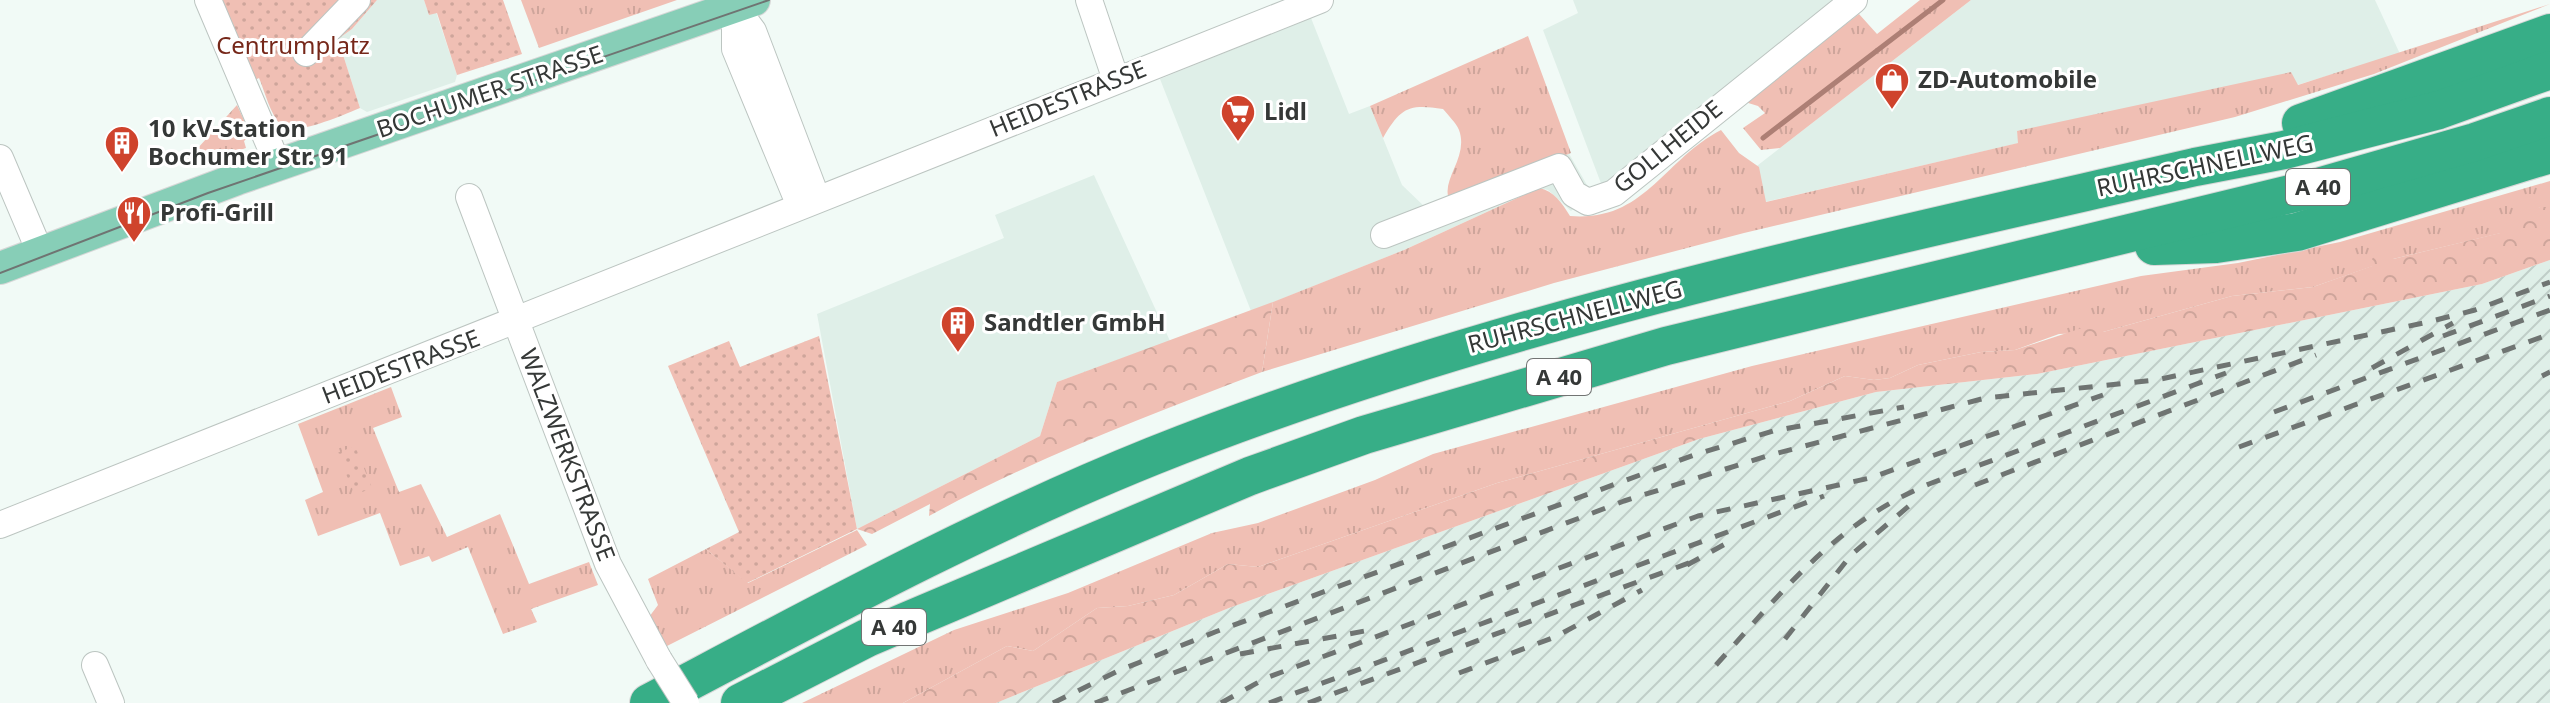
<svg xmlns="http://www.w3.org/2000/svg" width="2550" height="703" viewBox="0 0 2550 703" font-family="'Noto Sans',sans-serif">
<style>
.built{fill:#dfefe8}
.industrial{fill:url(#industrial-furrows)}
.grass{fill:url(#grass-tufts)}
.forest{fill:url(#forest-crowns)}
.park{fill:url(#park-dots)}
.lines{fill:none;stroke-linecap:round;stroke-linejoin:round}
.stream{stroke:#ad7f75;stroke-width:5}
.minor-casing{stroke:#bcc5c1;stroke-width:28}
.major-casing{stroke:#d7d7d7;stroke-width:34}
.highway-casing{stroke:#d7d7d7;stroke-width:40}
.minor{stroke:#fff;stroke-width:26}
.major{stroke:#87ceb7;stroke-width:32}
.highway{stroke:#37ae87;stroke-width:38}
.tram{stroke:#6f7472;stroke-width:2}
.rail{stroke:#6f7472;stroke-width:5;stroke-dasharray:14 14;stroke-linecap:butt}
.minor-bridge-casing{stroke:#bcc5c1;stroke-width:28;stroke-linecap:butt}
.minor-bridge{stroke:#fff;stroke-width:26}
.labels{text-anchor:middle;stroke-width:6;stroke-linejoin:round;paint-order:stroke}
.shield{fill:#fff;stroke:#727473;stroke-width:2}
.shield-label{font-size:22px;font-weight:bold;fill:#353837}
.park-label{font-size:24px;fill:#762719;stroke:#fff}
.poi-label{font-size:24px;font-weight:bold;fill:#353837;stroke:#fff;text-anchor:start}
.street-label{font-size:24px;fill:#353837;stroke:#fff}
</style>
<defs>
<pattern id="industrial-furrows" width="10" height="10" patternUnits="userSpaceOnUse" patternTransform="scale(2)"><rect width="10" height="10" fill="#dfefe8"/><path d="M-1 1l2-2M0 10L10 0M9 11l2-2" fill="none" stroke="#c0cec8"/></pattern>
<pattern id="grass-tufts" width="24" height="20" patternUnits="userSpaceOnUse" patternTransform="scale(2)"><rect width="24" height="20" fill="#f0bfb4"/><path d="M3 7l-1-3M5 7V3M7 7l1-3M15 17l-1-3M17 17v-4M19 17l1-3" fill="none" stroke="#cea59b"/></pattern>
<pattern id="forest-crowns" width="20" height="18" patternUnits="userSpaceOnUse" patternTransform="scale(2)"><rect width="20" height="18" fill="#f0bfb4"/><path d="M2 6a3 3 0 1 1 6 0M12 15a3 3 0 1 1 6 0" fill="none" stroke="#cea59b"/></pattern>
<pattern id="park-dots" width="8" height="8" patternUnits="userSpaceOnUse" patternTransform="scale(2)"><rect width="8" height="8" fill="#f0bfb4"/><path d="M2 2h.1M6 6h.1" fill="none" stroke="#cea59b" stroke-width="1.8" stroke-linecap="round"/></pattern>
</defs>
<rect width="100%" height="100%" fill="#f1faf6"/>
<g class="built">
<polygon points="377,0 424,0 429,15 436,12 457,75 455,82 367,112 360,108 338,39 352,29"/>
<polygon points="1573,0 1832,0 1602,186 1543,30 1578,13"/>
<polygon points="1971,0 2375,0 2400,54 2297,85 2017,132 2019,143 1756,204 1753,169"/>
<polygon points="1311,18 1349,114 1370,106 1402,185 1426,208 1568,152 1591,192 1571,211 1548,190 1539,188 1404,250 1251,311 1160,79"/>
<polygon points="1094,175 1170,341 1057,382 1040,436 857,529 817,314 1004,238 995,215"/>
</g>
<polygon class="industrial" points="2550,260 2550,703 996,703 1229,608 1699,439 1876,392 2037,374 2482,284"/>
<g class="grass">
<polygon points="521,0 677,0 539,48"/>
<polygon points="1920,0 1971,0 1780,148 1761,150 1743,128 1765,113 1758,106 1745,102 1859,14 1877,34"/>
<path d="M2550 4 2374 74 2235 117 1744 233 1554 283 1262 372 1273 302 1404 250 1539 188C1554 191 1562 203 1570 216 1645 222 1663 160 1721 130L1739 153 1759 167 1766 202 2018 143 2017 131 2291 72 2298 85Z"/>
<path d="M1528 36 1571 153 1449 199C1441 179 1469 157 1459 130 1456 123 1448 115 1443 109 1409 104 1401 107 1383 138L1370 106Z"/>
<polygon points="237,105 251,135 244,141 246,148 199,164 197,158 187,160"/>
<polygon points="2550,181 2550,207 2540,207 2501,233 2393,259 2313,287 2232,296 2103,332 2059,334 2015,350 1981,352 1918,365 1890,378 1874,380 1845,376 1790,401 1497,483 1258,567 1228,564 1174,595 1128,606 1097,608 1033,651 1007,646 903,703 802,703 954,630 1068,593 1212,533 1258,523 1375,480 1433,454 1752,366 1923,326 2141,276 2238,263 2340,242"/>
<polygon points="391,387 402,417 373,428 399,492 421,484 447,537 500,514 529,584 589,562 598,585 531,609 537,622 503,634 468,547 432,562 429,556 400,566 380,513 318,536 305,500 323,492 298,424"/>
<polygon points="857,530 867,545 667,646 649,617 658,605 648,579 706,549 748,583"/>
</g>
<g class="forest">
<polygon points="2540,207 2550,207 2550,260 2482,284 2037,374 1876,392 1699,439 1229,608 996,703 903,703 1007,646 1033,651 1097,608 1128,606 1174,595 1228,564 1258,567 1497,483 1790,401 1845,376 1874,380 1890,378 1918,365 1981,352 2015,350 2085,327 2103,332 2232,296 2313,287 2372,266 2372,259 2380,249 2393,259 2500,233 2506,217"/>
<path d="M1273 302 1262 372C1149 415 1035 458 929 516L930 504 872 534 857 529 1040 436 1057 382Z"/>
</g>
<g class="park">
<path d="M216 0H377L352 29 338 39 360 108C345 114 293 138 281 125 270 114 265 92 259 78L253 81Z"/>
<polygon points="424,0 503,0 522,54 457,75 437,13 429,15"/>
<polygon points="819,336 857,529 747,583 706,549 739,532 668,366 729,341 740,367"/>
<polygon points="355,446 372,488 355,495 337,453"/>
</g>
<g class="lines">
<polyline class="stream" points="1763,138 1943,0"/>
<g class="minor-casing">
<g id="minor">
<polyline points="208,0 278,165"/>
<polyline points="1089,0 1116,80"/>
<polyline points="735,7 735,49 800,206"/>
<polyline points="735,7 753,31 817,199"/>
<polyline points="306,53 357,0"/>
<polyline points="0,158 40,252"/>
<polyline points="469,197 608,564 659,660"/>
<polyline points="1384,235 1559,167 1574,194 1588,202 1614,193 1854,0"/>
<polyline points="0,525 1320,0"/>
<polyline points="95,665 111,703"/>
</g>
</g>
<g class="major-casing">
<polyline id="major" points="0,268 237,179 754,0"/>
</g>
<g class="highway-casing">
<g id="highway">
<polyline points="2301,123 2550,33"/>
<polyline points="2154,246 2216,244 2297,232 2550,154"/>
<path d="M649 703C814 616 979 526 1153 456 1489 322 1843 248 2195 167L2284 150 2439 110 2550 70"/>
<polyline points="740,703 867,638 1250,476 1364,435 1666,346 2311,189 2475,142 2550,116"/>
</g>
</g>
<use href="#minor" class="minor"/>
<use href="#major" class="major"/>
<use href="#highway" class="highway"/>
<polyline class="tram" points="0,273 208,193 769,0"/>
<g class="rail">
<polyline points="2443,336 2550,296"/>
<polyline points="2372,368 2453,323"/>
<polyline points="2542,376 2550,372"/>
<polyline points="2274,412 2550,310"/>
<polyline points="2239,447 2550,334"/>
<polyline points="1975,485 2316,355"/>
<polyline points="1687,565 1736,538"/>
<polyline points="1785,639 1851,555 1916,500"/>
<polyline points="1240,654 1370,630"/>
<path d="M1716 665C1783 591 1834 524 1929 484L2226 373"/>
<polyline points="1459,673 1555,637 1642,590"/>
<polyline points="1053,703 1118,671 1215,632 1694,455 1773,431 1904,407"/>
<polyline points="1095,703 1624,501 1767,456 1985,398 2156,380 2428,322 2475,310 2550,282"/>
<polyline points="1221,703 1266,678 1698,516 1870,478 2103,395"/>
<polyline points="1269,703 1824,496"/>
<polyline points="1308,703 1697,560"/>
</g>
<g class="minor-bridge-casing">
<polyline id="minor-bridge" points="659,660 686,703"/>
</g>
<use href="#minor-bridge" class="minor-bridge"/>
</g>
<defs>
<g id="shop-pin" transform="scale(1.8)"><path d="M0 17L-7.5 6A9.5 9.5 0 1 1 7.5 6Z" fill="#cf432c" stroke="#fff"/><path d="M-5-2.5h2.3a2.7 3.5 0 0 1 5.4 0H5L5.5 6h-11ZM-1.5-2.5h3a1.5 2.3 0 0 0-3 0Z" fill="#fff"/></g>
<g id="supermarket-pin" transform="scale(1.8)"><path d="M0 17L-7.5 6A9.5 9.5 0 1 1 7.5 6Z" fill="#cf432c" stroke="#fff"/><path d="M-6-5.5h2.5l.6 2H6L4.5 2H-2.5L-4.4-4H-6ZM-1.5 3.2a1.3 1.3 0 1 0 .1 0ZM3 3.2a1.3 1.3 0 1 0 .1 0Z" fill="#fff"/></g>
<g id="building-pin" transform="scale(1.8)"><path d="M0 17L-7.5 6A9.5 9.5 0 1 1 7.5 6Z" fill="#cf432c" stroke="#fff"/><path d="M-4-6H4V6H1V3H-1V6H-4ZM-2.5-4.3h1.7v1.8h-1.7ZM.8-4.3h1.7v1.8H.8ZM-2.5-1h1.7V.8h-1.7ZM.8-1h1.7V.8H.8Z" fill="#fff"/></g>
<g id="restaurant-pin" transform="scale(1.8)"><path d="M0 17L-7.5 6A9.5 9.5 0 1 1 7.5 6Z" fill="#cf432c" stroke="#fff"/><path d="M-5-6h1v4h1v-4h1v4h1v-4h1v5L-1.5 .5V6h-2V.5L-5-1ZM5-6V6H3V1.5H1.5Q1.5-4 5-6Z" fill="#fff"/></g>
</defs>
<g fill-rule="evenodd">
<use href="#shop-pin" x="1892" y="80"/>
<use href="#supermarket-pin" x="1238" y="112"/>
<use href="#building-pin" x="122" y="143"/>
<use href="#restaurant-pin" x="134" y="213"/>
<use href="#building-pin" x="958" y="323"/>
</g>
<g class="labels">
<g class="shield">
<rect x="2286" y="169" width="64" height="36" rx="6"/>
<rect x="1527" y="359" width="64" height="36" rx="6"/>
<rect x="862" y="609" width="64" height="36" rx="6"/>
</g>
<g class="shield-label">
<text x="2318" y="195">A 40</text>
<text x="1559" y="385">A 40</text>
<text x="894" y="635">A 40</text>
</g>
<g class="park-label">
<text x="293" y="54">Centrumplatz</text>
</g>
<g class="poi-label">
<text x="1918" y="88">ZD-Automobile</text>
<text x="1264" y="120">Lidl</text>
<text x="148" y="137">10 kV-Station<tspan x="148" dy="28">Bochumer Str. 91</tspan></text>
<text x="160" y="221">Profi-Grill</text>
<text x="984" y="331">Sandtler GmbH</text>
</g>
<g class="street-label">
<text transform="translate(490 92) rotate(-19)" y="8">BOCHUMER STRASSE</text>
<text transform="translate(1068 99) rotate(-22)" y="8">HEIDESTRASSE</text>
<text transform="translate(1668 147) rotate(-39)" y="8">GOLLHEIDE</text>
<text transform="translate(2205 166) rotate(-12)" y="8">RUHRSCHNELLWEG</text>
<text transform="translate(1575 317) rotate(-15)" y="8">RUHRSCHNELLWEG</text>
<text transform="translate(401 367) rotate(-21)" y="8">HEIDESTRASSE</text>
<text transform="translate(567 455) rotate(69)" y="8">WALZWERKSTRASSE</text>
</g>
</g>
</svg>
